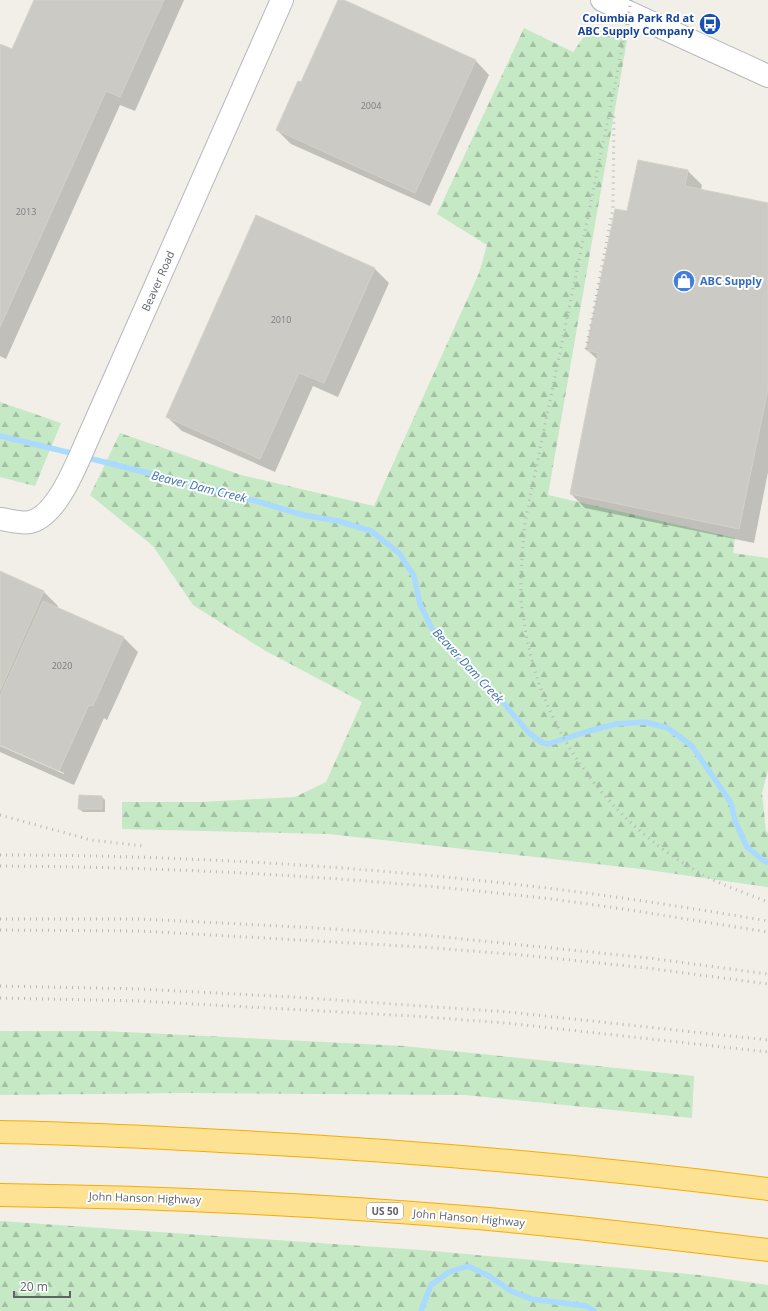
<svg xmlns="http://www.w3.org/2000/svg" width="768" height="1311" viewBox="0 0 768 1311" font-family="'Open Sans',sans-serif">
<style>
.forest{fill:url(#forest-firs)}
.shadow{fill:#0003}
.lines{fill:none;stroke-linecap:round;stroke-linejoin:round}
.stream{stroke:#aadaff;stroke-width:5.5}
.building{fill:#cccac5;stroke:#d6d1c6}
.minor-casing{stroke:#b5b8bc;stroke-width:24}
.highway-casing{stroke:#f9ab00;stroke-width:24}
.minor{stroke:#fff;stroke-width:22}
.highway{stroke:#fde293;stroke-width:22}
.rail{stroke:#b6b7b8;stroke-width:3;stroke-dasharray:1 5;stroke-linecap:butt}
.labels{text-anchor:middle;stroke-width:4;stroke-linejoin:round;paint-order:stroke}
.number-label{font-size:9px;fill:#7a7d7f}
.shield{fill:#fff;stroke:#8f9295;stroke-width:1}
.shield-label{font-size:10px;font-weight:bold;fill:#5f6368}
.transit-label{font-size:11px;font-weight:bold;fill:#164399;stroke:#fff;text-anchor:end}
.street-label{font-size:11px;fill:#5f6368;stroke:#fff}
.shop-label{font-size:11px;font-weight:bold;fill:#366cbe;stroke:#fff;text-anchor:start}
.water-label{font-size:12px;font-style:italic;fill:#4174aa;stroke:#fff}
</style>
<defs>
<pattern id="forest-firs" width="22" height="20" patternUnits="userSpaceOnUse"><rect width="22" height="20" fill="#c5e8c5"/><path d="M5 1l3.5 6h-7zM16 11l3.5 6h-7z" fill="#a3c0a4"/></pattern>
</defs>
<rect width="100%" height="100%" fill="#f1efe8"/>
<g class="forest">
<polygon points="591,27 627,40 548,495 735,538 733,553 768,558 768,770 762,793 766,831 768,833 768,887 641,869 329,834 122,829 122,802 201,802 295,797 326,782 362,702 264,650 193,605 153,546 90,495 120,433 241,475 374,506 479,273 487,245 437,214 524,28 573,52"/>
<polygon points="0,402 61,423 35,486 0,477"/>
<polygon points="0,1031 104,1031 404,1046 694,1076 692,1118 465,1095 185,1093 0,1095"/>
<polygon points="0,1221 421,1250 700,1275 768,1285 768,1311 0,1311"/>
</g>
<g class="shadow">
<polygon points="35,0 184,0 135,111 120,105 6,359 0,356 0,45 12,50"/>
<polygon points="339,0 475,60 489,75 430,206 291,144 277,130 301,83"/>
<polygon points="688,171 702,185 701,190 768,204 768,472 754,543 585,508 571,494 598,360 587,350 628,212"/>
<polygon points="257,216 375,269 389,283 338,397 313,386 275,472 182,431 167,417"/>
<polygon points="0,572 44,592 58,606 57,608 124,638 138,652 107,720 104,718 74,785 0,752 0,746 64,774 64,773 0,743"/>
<polygon points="102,797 105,800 105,812 83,812 79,809"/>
</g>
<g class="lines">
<g class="stream">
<polyline points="0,436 75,454"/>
<polyline points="84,457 229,493 303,515 338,521 371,531 399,553 414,576 420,604 431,627 457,657 501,700 529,733 541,742 548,744 589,731 616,724 645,722 668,728 692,746 731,803 735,821 747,847 764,861 768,862"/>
<polyline points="421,1311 431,1285 449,1272 468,1266 489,1276 511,1291 531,1299 586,1306 594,1311"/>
</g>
</g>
<g class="building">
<polygon points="34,0 164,0 120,97 106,91 0,327 0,44 12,49"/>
<polygon points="338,0 344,0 476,60 415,193 276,130 298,81 301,82"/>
<polygon points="638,160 688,170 685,186 768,203 768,389 739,529 570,494 598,353 586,350 615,209 627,211"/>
<polygon points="256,215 375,268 324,383 299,373 260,459 166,417"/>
<polygon points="0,571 44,591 0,691"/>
<polygon points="43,601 124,637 93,706 89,705 59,771 0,745 0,696"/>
<polygon points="79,795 102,796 102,809 78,809"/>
</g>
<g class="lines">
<g class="minor-casing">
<g id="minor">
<polyline points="602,0 768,76"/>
<path d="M0 519C9 520 21 524 30 522 58 516 78 460 89 436L282 0"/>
</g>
</g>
<g class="highway-casing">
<g id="highway">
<path d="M0 1132C74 1133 147 1137 221 1141 404 1150 586 1166 768 1189"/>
<path d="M0 1195C155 1197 310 1204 464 1217 566 1225 667 1238 768 1250"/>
</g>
</g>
<use href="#minor" class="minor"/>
<use href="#highway" class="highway"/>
<g class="rail">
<path d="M631 0 615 85 525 522C523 548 520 575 521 601 522 610 524 619 525 628 541 730 608 821 698 872 718 884 746 893 768 902"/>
<polyline points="586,349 613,208 614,112"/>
<polyline points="0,815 91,840 143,846"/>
<path d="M0 855C179 855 360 866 538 887 615 896 691 908 768 921"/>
<path d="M0 866C178 867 357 877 534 897 612 906 690 920 768 932"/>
<polyline points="0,919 141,919 300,927 424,935 649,958 768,974"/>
<polyline points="0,930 141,931 422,947 522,955 647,968 768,984"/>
<polyline points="0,986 140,989 293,997 508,1012 768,1040"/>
<polyline points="0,998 140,1001 412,1016 506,1023 768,1052"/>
</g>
</g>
<defs>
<g id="bus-disc" transform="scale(1.15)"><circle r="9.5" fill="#1a4fb4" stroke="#fff"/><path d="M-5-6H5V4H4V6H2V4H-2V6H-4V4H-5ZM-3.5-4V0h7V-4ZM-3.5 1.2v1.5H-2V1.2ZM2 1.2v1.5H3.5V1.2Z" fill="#fff"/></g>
<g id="shop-disc" transform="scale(1.15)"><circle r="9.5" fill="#3f7fe0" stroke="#fff"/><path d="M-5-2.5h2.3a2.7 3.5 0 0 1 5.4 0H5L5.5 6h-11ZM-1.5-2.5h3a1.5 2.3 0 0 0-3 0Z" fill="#fff"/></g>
</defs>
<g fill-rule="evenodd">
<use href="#bus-disc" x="710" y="24"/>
<use href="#shop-disc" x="684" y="281"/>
</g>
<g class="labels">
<g class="number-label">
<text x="371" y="109">2004</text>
<text x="26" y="215">2013</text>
<text x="281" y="323">2010</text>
<text x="62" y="669">2020</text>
</g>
<rect class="shield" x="367" y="1203" width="36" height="16" rx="3"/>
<g class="shield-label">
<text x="385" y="1215">US 50</text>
</g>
<g class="transit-label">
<text x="694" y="22">Columbia Park Rd at<tspan x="694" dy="13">ABC Supply Company</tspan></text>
</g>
<g class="street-label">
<text transform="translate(158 281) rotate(-66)" y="4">Beaver Road</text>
<text transform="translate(145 1198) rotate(2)" y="4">John Hanson Highway</text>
<text transform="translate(469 1218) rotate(5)" y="4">John Hanson Highway</text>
</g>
<g class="shop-label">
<text x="700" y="285">ABC Supply</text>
</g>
<g class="water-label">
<text transform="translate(199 487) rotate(14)" y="4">Beaver Dam Creek</text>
<text transform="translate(468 666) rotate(47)" y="4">Beaver Dam Creek</text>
</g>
</g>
<path d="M14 1291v6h56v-6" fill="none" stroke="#5f6368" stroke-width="2"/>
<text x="20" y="1291" font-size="12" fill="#5f6368" stroke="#ffffff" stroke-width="3" paint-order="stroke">20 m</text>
</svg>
